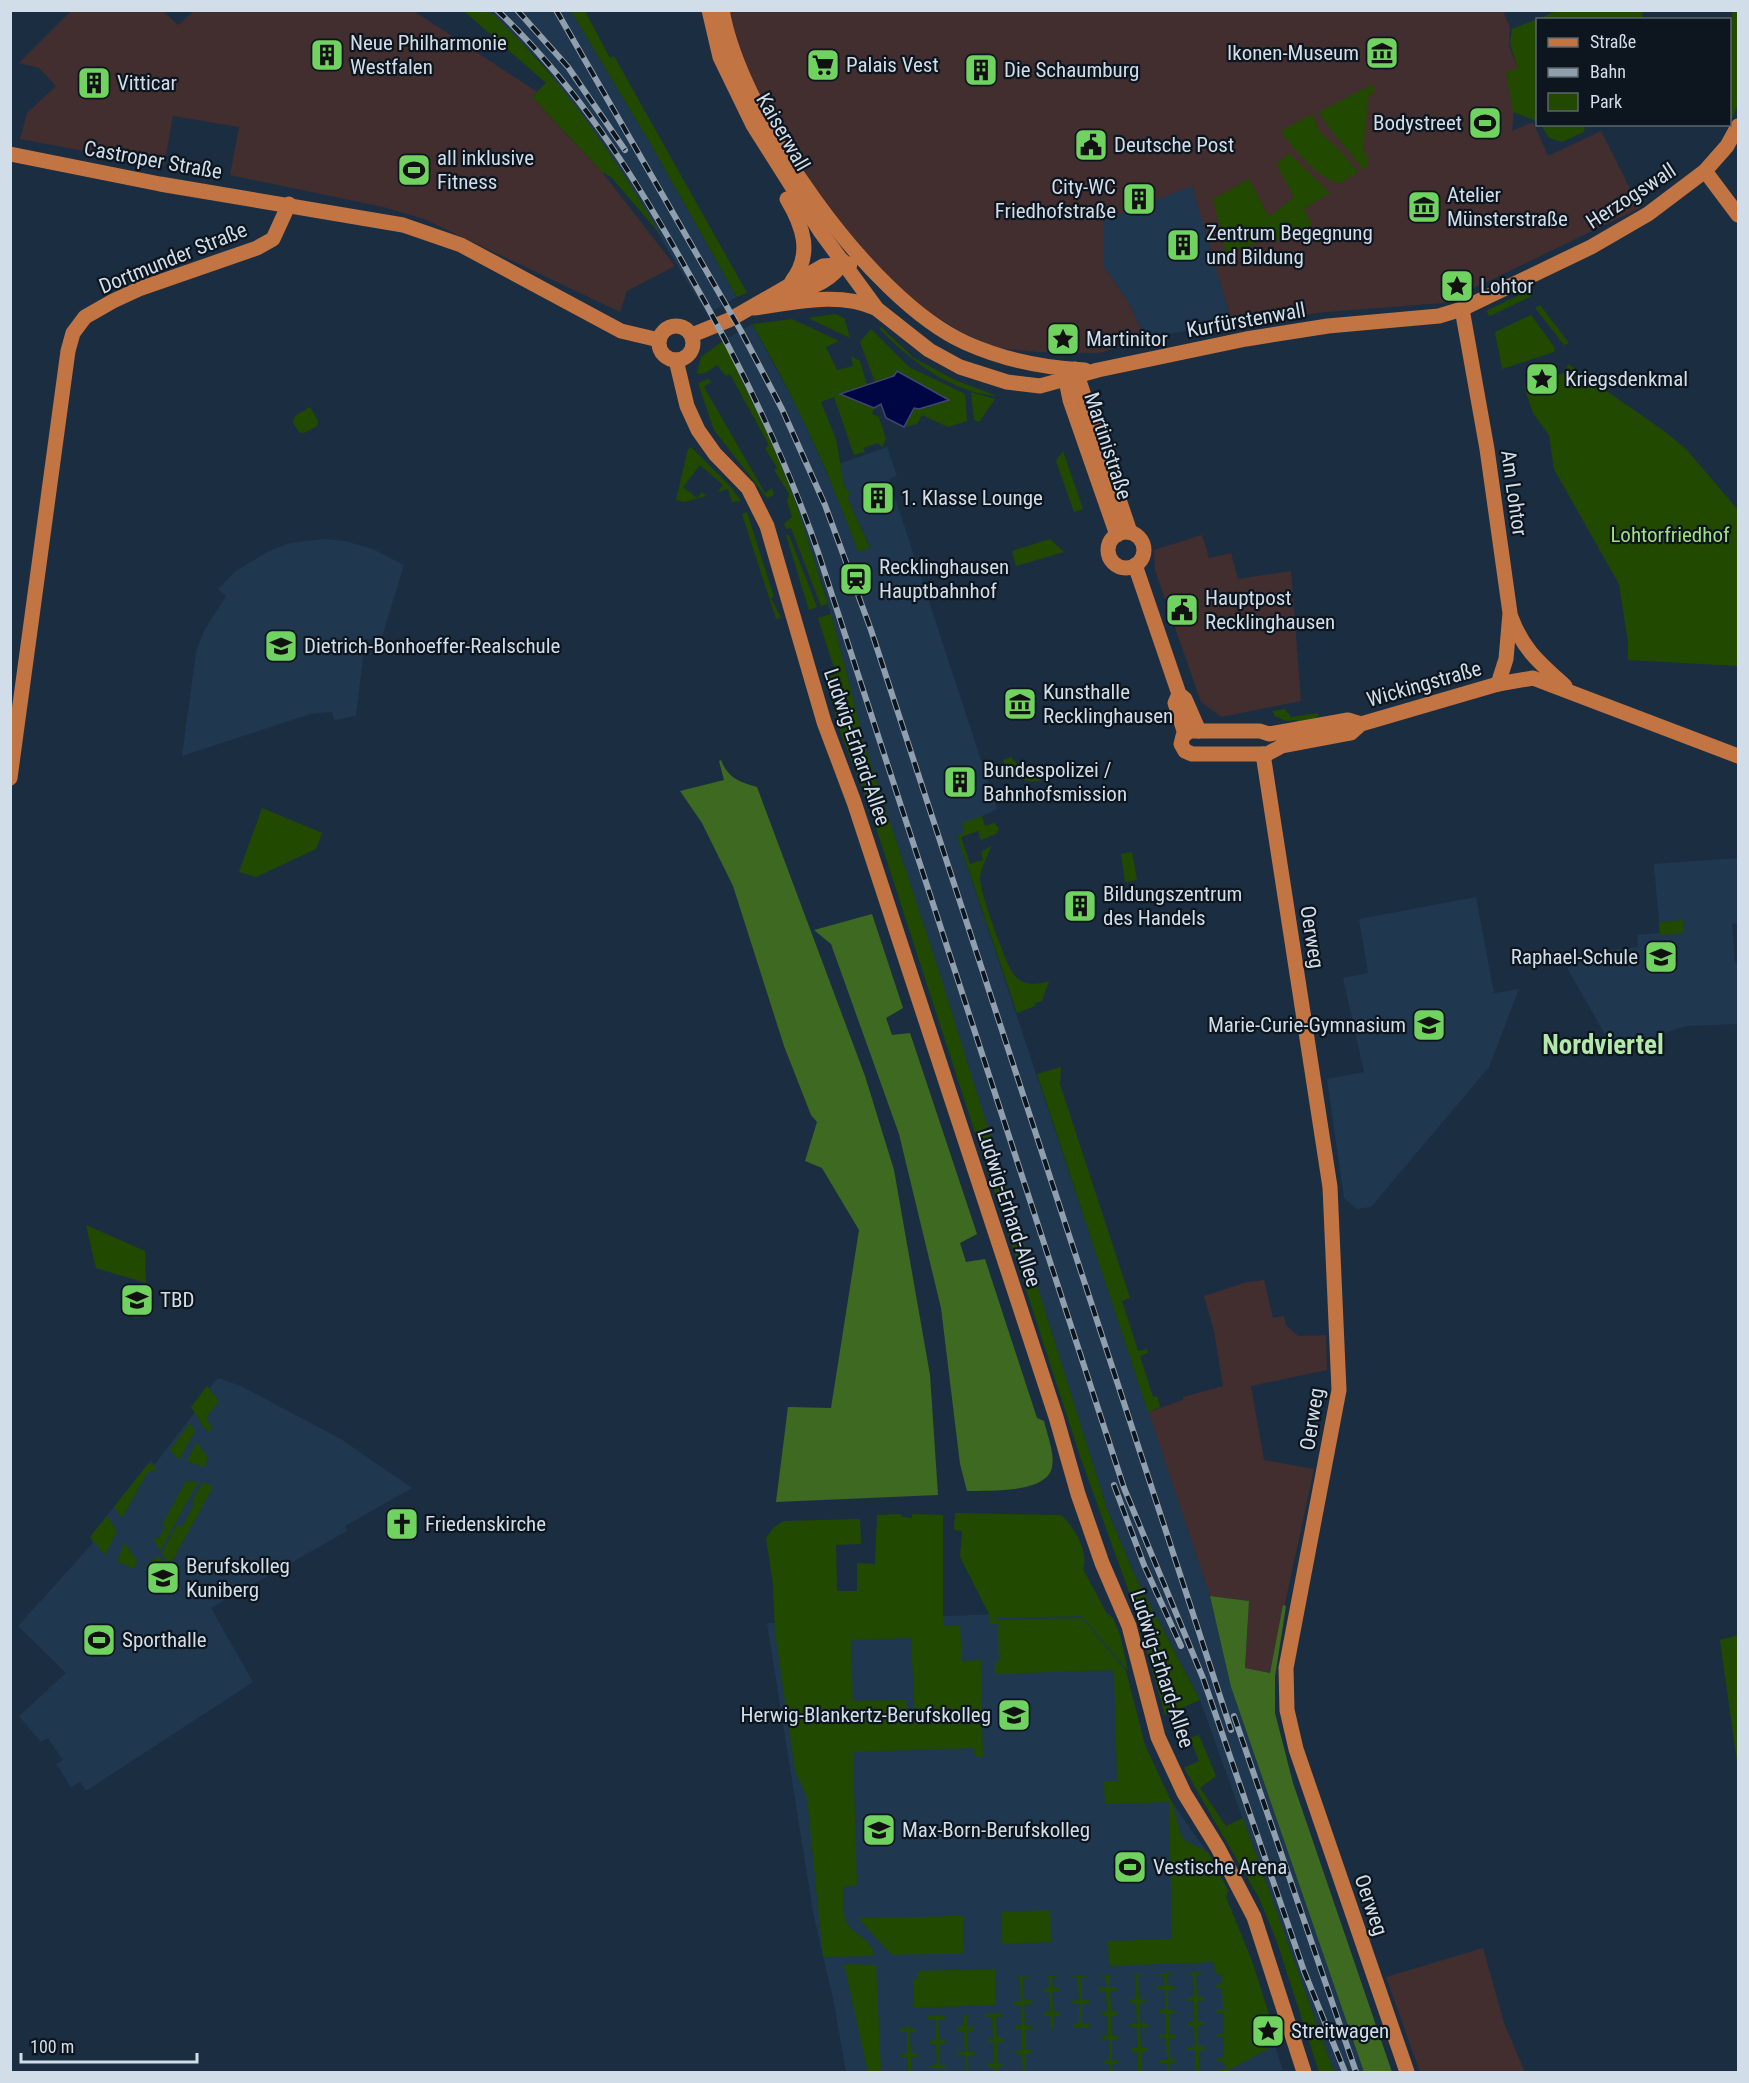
<svg xmlns="http://www.w3.org/2000/svg" width="1749" height="2083" viewBox="0 0 1749 2083" font-family="'Roboto Condensed',sans-serif">
<style>
.commercial{fill:#422d2f}
.built{fill:#1f374f}
.green{fill:#224900}
.forest{fill:#3e6920}
.water{fill:#000543;stroke:#3f4675;stroke-width:1.5}
.lines{fill:none;stroke-linecap:round;stroke-linejoin:round}
.secondary{stroke:#c37443;stroke-width:15}
.rail-casing{stroke:#909fad;stroke-width:6}
.rail{stroke:#0d151e;stroke-width:4;stroke-dasharray:11;stroke-linecap:butt}
.labels{text-anchor:middle;stroke-width:4.5;stroke-linejoin:round;paint-order:stroke}
.poi-label{font-size:21px;fill:#d1dde9;stroke:#0d151e;text-anchor:start}
.street-label{font-size:21px;fill:#d1dde9;stroke:#0d151e}
.park-label{font-size:21px;fill:#a1df7d;stroke:#0d151e}
.district-label{font-size:27px;font-weight:bold;fill:#b4e8aa;stroke:#0d151e}
</style>
<rect width="100%" height="100%" fill="#1b2e41"/>
<g class="commercial">
<polygon points="71,11 163,11 178,25 194,11 414,11 537,92 532,97 602,172 675,266 627,291 620,312 424,219 383,207 230,175 239,127 173,116 164,166 20,139 27,113 56,86 39,68 19,63"/>
<polygon points="726,11 1503,11 1510,27 1509,46 1518,67 1512,131 1533,122 1548,156 1601,131 1640,208 1443,303 1326,312 1232,323 1192,187 1103,265 1129,303 1145,338 1100,353 1037,352 997,348 963,333 920,307 869,259 815,189 792,149 767,117 750,82"/>
<polygon points="1202,535 1209,558 1231,553 1238,579 1291,571 1301,701 1221,717 1201,702 1155,570 1154,550"/>
<polygon points="1264,1280 1273,1318 1284,1316 1286,1325 1298,1336 1326,1335 1327,1370 1251,1386 1264,1460 1314,1469 1270,1673 1245,1668 1249,1601 1210,1596 1148,1412 1183,1400 1183,1397 1223,1386 1214,1331 1204,1296 1247,1282"/>
<polygon points="1483,1948 1504,2023 1525,2072 1420,2072 1386,1977"/>
</g>
<g class="built">
<polygon points="489,11 571,11 653,148 737,297 707,314 605,146 541,62"/>
<polygon points="1192,186 1232,323 1145,338 1129,303 1103,265 1103,221"/>
<polygon points="752,324 799,411 842,507 858,551 870,547 846,496 850,495 844,485 839,464 887,447 897,476 889,479 997,809 982,816 965,833 957,836 1210,1596 1231,1687 1364,2072 1334,2072 1200,1700 1135,1576 1107,1509 867,752 823,585 773,445 723,341"/>
<polygon points="325,539 345,541 373,549 404,565 381,640 365,639 356,716 334,720 332,712 310,714 182,756 196,652 205,629 226,596 218,589 236,571 269,551 290,543"/>
<polygon points="1738,858 1738,923 1732,924 1735,963 1738,963 1738,1024 1686,1026 1614,1050 1567,968 1599,951 1638,947 1637,935 1660,933 1654,864"/>
<polygon points="1476,897 1494,993 1519,989 1489,1067 1371,1207 1357,1209 1344,1198 1327,1079 1364,1072 1343,978 1368,973 1359,919"/>
<polygon points="141,1292 144,1315 135,1319 130,1307 132,1305 131,1295"/>
<polygon points="218,1378 241,1386 341,1439 412,1488 345,1526 347,1531 211,1608 253,1682 86,1791 80,1782 71,1787 56,1764 63,1760 48,1738 41,1742 19,1716 66,1673 18,1626 93,1543 90,1537 150,1461 155,1464 195,1412 193,1408"/>
<polygon points="1104,1610 1112,1617 1143,1742 1171,1801 1207,1852 1227,1890 1224,1897 1283,2070 1274,2072 846,2072 834,2003 813,1912 767,1623"/>
</g>
<g class="green">
<path d="M464 11H489C560 75 612 153 661 235L611 177 602 172 532 97 546 83Z"/>
<polygon points="571,11 585,11 610,58 614,56 747,293 737,297 653,148"/>
<polygon points="1557,11 1642,11 1643,19 1538,20 1537,121 1513,112 1506,72 1518,68 1510,44 1512,29"/>
<polygon points="1732,11 1738,11 1738,105 1730,123"/>
<path d="M1373 84 1374 95 1369 93 1363 151 1368 156V165L1363 170C1349 149 1331 134 1319 112Z"/>
<path d="M1312 114 1321 134 1339 149 1358 172 1341 183C1323 184 1290 146 1281 131Z"/>
<polygon points="1541,125 1585,125 1584,132 1562,142 1549,138"/>
<polygon points="1289,153 1330,193 1304,209 1312,225 1279,242 1276,237 1226,253 1213,199 1249,179 1269,217 1294,197 1276,164"/>
<polygon points="1527,294 1532,296 1490,316 1486,311 1517,296"/>
<polygon points="1540,305 1569,343 1564,345 1535,308"/>
<polygon points="835,314 844,318 850,338 808,318"/>
<polygon points="1531,315 1555,348 1554,352 1502,369 1495,332"/>
<path d="M792 319 839 341 826 347 837 370 853 366 851 356 860 361 867 385 841 394 874 408 872 414 879 417 886 439 882 447 878 443 863 448 865 452 854 455 834 397 821 402 836 439 844 485 851 495 847 497 870 548 858 552C830 473 794 396 752 324Z"/>
<path d="M881 327 914 358 955 380 997 396C952 393 909 360 879 328Z"/>
<polygon points="871,329 909,367 965,394 967,421 948,427 922,415 917,424 904,427 914,407 919,409 948,399 894,376 875,382 860,342"/>
<polygon points="723,341 773,445 797,506 828,604 821,606 791,528 786,529 784,524 792,517 787,501 789,494 774,470 777,468 765,448 769,445 730,374 726,376 717,365 705,373 697,374 701,357"/>
<polygon points="1568,364 1664,431 1686,449 1738,510 1738,666 1628,660 1628,642 1619,584 1554,469 1549,435 1533,413 1524,386 1539,384 1530,387 1531,392 1555,384 1554,376 1565,373"/>
<polygon points="709,379 711,382 704,387 765,493 772,488 774,495 767,498 714,430 698,383"/>
<polygon points="971,392 995,399 979,422 974,420"/>
<polygon points="310,407 318,421 317,426 304,433 299,432 293,422 295,416"/>
<polygon points="691,447 730,486 741,501 732,502 728,489 718,492 723,485 700,465 683,487 697,498 702,492 706,496 685,502 676,500 688,449"/>
<polygon points="1063,451 1083,509 1074,512 1056,461"/>
<polygon points="747,512 774,597 771,598 781,618 776,619 742,514"/>
<polygon points="786,535 789,535 817,607 809,610"/>
<polygon points="1050,539 1064,552 1016,566 1012,551"/>
<polygon points="831,614 867,752 937,965 1107,1509 1135,1576 1200,1700 1165,1715 1133,1603 1081,1459 868,803 841,734 825,677 836,674 818,618"/>
<polygon points="1285,709 1291,717 1318,713 1319,715 1313,720 1298,724 1297,720 1286,721 1275,716 1272,711"/>
<path d="M1011 757 1023 771 1040 777 1042 781C1024 783 1010 778 1003 760Z"/>
<polygon points="262,808 322,833 316,849 256,877 239,872"/>
<path d="M982 816 985 826 994 823 999 828 996 834 981 840 978 831 961 837 970 864 983 860 981 852 991 846C988 856 981 867 980 877 978 888 1007 967 1014 975 1023 986 1037 985 1049 981L1042 1001 1035 1003V1006L1017 1013 957 836 964 833 962 823Z"/>
<polygon points="1132,852 1137,880 1125,882 1121,854"/>
<polygon points="1683,920 1684,933 1660,935 1659,922"/>
<polygon points="1061,1067 1060,1084 1130,1298 1122,1301 1138,1351 1147,1349 1148,1353 1140,1356 1153,1397 1157,1396 1160,1407 1148,1412 1037,1074"/>
<polygon points="86,1225 145,1251 146,1283 96,1268"/>
<polygon points="207,1386 219,1401 206,1418 212,1428 207,1432 191,1407"/>
<polygon points="190,1423 195,1431 179,1460 170,1450"/>
<polygon points="197,1442 208,1458 204,1467 187,1461"/>
<polygon points="148,1464 155,1465 156,1469 147,1473 122,1518 114,1507"/>
<polygon points="186,1481 198,1482 160,1551 154,1540 156,1537 159,1538 165,1527 162,1525"/>
<polygon points="203,1482 213,1487 170,1565 162,1553 177,1525 182,1527 195,1503 192,1501"/>
<path d="M955 1513 1061 1515C1074 1527 1089 1551 1083 1569L1107 1614 1113 1618 1120 1635 1128 1671 1082 1616 996 1618 997 1624H990L989 1614 960 1557 962 1531 954 1530Z"/>
<path d="M901 1514 902 1517 912 1518V1514L943 1515V1626L960 1625 962 1661 981 1660 982 1716 915 1717 911 1638 851 1640 853 1701 906 1700 908 1722 982 1721 983 1757H975L974 1748 853 1752 857 1885 843 1887C844 1898 841 1915 848 1925 856 1936 873 1940 874 1956L823 1957 807 1798 795 1770 775 1632 773 1584 766 1538 774 1527 784 1521 860 1519 861 1544 836 1545 837 1591H857V1563L875 1564 877 1515Z"/>
<polygon points="107,1516 117,1531 105,1555 90,1537"/>
<polygon points="125,1543 137,1561 134,1569 117,1561"/>
<polygon points="159,1556 168,1568 164,1576 154,1574 146,1565"/>
<polygon points="1082,1618 1126,1671 1145,1745 1173,1805 1181,1835 1184,1840 1208,1852 1228,1890 1226,1897 1252,1961 1273,2027 1275,2042 1270,2048 1225,2072 1217,2070 1225,2070 1224,2061 1218,2061 1218,2058 1224,2058 1224,2037 1217,2037 1217,2034 1224,2033 1223,2013 1216,2013 1217,2009 1223,2009 1222,1988 1215,1988 1215,1985 1222,1984 1222,1974 1215,1974 1214,1962 1109,1966 1108,1941 1172,1939 1169,1802 1105,1804 1104,1782 1117,1781 1114,1670 995,1674 995,1662 999,1661 998,1620"/>
<polygon points="1738,1635 1738,1769 1720,1640"/>
<polygon points="1199,1735 1216,1776 1200,1788 1226,1826 1243,1818 1334,2072 1319,2072 1277,1942 1259,1898 1184,1768 1199,1761 1190,1738"/>
<polygon points="1050,1910 1051,1942 1002,1944 1001,1912"/>
<polygon points="963,1916 964,1953 892,1955 858,1918"/>
<polygon points="849,1964 876,1965 881,2072 868,2072 845,1968 839,1968"/>
<polygon points="995,1969 996,2005 914,2008 913,1980 917,1979 917,1971"/>
<polygon points="1204,1972 1196,1975 1197,1997 1203,1997 1203,2001 1197,2001 1198,2022 1204,2022 1204,2025 1198,2026 1198,2046 1205,2046 1205,2050 1199,2050 1199,2071 1206,2072 1189,2072 1195,2071 1195,2050 1188,2050 1188,2047 1195,2046 1194,2026 1188,2026 1188,2023 1194,2022 1194,2001 1188,2001 1188,1998 1194,1997 1193,1975 1186,1973"/>
<polygon points="1175,1973 1167,1976 1168,1986 1174,1986 1174,1989 1168,1989 1168,2010 1175,2010 1175,2013 1169,2014 1169,2034 1176,2035 1176,2038 1169,2038 1170,2059 1176,2059 1176,2062 1170,2063 1170,2072 1167,2072 1167,2063 1160,2063 1160,2060 1167,2059 1166,2038 1159,2038 1159,2035 1166,2034 1165,2014 1159,2014 1159,2010 1165,2010 1165,1989 1158,1989 1158,1986 1165,1986 1164,1976 1157,1974"/>
<polygon points="1146,1974 1138,1977 1139,1999 1146,1999 1146,2002 1139,2003 1140,2023 1147,2023 1147,2027 1140,2027 1141,2048 1147,2048 1147,2051 1141,2052 1141,2072 1148,2072 1138,2072 1138,2052 1131,2052 1131,2048 1138,2048 1137,2027 1130,2027 1130,2024 1137,2024 1136,2003 1130,2003 1130,1999 1136,1999 1136,1977 1128,1975"/>
<polygon points="1117,1975 1110,1977 1110,1987 1117,1987 1117,1990 1110,1991 1111,2011 1117,2011 1117,2015 1111,2016 1111,2036 1118,2036 1118,2039 1112,2040 1112,2060 1118,2061 1119,2064 1112,2064 1113,2072 1110,2072 1109,2064 1103,2064 1103,2061 1109,2060 1109,2039 1102,2039 1102,2036 1108,2035 1107,2016 1102,2015 1102,2012 1107,2012 1106,1991 1100,1991 1100,1987 1107,1987 1106,1978 1099,1976"/>
<polygon points="1031,1976 1023,1979 1024,2000 1031,2000 1031,2004 1024,2005 1025,2026 1031,2026 1031,2029 1025,2029 1026,2050 1032,2050 1032,2054 1026,2054 1026,2072 1023,2072 1022,2055 1016,2054 1016,2051 1022,2050 1022,2030 1015,2030 1015,2026 1022,2026 1021,2005 1014,2005 1014,2001 1021,2001 1020,1979 1013,1977"/>
<polygon points="1042,1976 1060,1976 1052,1978 1053,1988 1059,1988 1059,1991 1052,1992 1053,2012 1060,2012 1060,2016 1054,2016 1054,2029 1051,2029 1050,2016 1044,2016 1044,2013 1050,2012 1049,1992 1043,1992 1043,1989 1049,1988 1049,1977"/>
<polygon points="1071,1976 1088,1976 1081,1978 1082,2000 1089,2000 1089,2004 1082,2004 1082,2024 1089,2024 1089,2028 1073,2028 1073,2024 1079,2024 1079,2004 1072,2004 1072,2001 1079,2000 1078,1978"/>
<polygon points="1002,2013 1002,2017 996,2017 997,2038 1003,2038 1003,2042 997,2042 997,2063 1004,2063 1004,2066 997,2066 997,2072 994,2072 994,2067 988,2067 987,2063 994,2063 993,2042 987,2042 987,2039 993,2039 992,2017 986,2017 986,2014"/>
<polygon points="944,2015 945,2019 938,2019 939,2040 945,2040 945,2043 939,2044 940,2065 946,2065 946,2068 940,2068 940,2072 937,2072 937,2068 930,2068 930,2065 937,2064 936,2044 930,2044 929,2041 936,2040 935,2019 928,2019 928,2016"/>
<polygon points="964,2015 967,2015 967,2027 974,2027 974,2030 967,2031 968,2052 974,2052 975,2055 968,2056 968,2072 966,2072 965,2055 958,2055 958,2052 965,2052 964,2031 957,2031 957,2027 964,2026"/>
<polygon points="907,2025 909,2025 910,2029 916,2029 916,2032 910,2033 911,2053 917,2054 917,2057 911,2057 911,2072 908,2072 907,2057 902,2057 902,2054 907,2053 907,2032 900,2032 900,2029 906,2029"/>
</g>
<g class="forest">
<path d="M721 760C728 778 739 782 757 787L865 1076 894 1170 930 1375 938 1495 776 1502 788 1407 831 1408 859 1230 822 1168 805 1161 817 1122 811 1115 784 1046 733 886 702 823 680 791 724 780 719 761Z"/>
<path d="M872 914 903 1008 886 1018 892 1035 910 1033 977 1234 960 1243 966 1262 985 1259 1037 1418 1044 1421C1047 1435 1055 1453 1052 1467 1047 1494 988 1490 967 1491L960 1464 941 1308 899 1134 831 944 814 930Z"/>
<polygon points="1210,1596 1249,1601 1245,1668 1270,1673 1283,1605 1286,1606 1275,1677 1275,1713 1293,1783 1392,2072 1364,2072 1231,1687"/>
</g>
<polygon class="water" points="897,371 949,400 919,409 914,408 904,427 886,418 881,404 874,408 840,394 894,376"/>
<g class="lines">
<g class="secondary">
<polyline points="709,10 720,57 753,125 820,231 877,309 929,350 960,367 1007,382 1040,386 1098,370 1246,339 1328,326 1439,316 1462,309 1591,247 1648,214 1705,171 1727,146 1738,126"/>
<path d="M722 10C740 114 869 300 966 343 1004 360 1044 368 1085 370"/>
<polyline points="10,154 160,184 403,225 461,245 621,331 659,340"/>
<polyline points="1705,171 1738,215"/>
<path d="M787 199C803 226 813 254 792 281"/>
<path d="M783 297C804 289 833 283 843 261"/>
<path d="M754 308C793 303 838 291 875 308"/>
<polyline points="1462,309 1487,449 1510,613 1506,659 1498,684"/>
<circle cx="676" cy="343" r="17"/>
<polyline points="692,335 729,320 823,266 850,264"/>
<polyline points="676,360 687,406 698,430 715,454 748,488 767,526 824,722 854,802 1056,1417 1078,1494 1102,1563 1129,1626 1158,1737 1184,1793 1218,1848 1254,1917 1304,2072"/>
<polyline points="1075,369 1130,532"/>
<polyline points="1064,371 1070,400 1117,535"/>
<circle cx="1126" cy="550" r="18"/>
<polyline points="1135,565 1179,694 1185,699 1199,731"/>
<path d="M1511 617C1523 650 1540 663 1565 686"/>
<polyline points="1179,694 1175,703 1185,734"/>
<polyline points="1361,724 1348,720 1269,734 1260,731 1190,731 1183,736 1181,744 1185,751 1192,754 1267,754 1282,746 1351,733 1361,724 1498,684 1533,678 1738,756"/>
<polyline points="1263,754 1330,1187 1339,1390 1286,1668 1287,1710 1296,1749 1407,2072"/>
<polyline points="10,778 68,351 73,333 85,317 113,301 139,289 257,248 273,239 289,204"/>
</g>
<g class="rail-casing">
<g id="rail">
<path d="M497 10C575 84 632 172 684 265 737 357 783 451 818 552L1124 1488 1203 1678 1304 1971 1345 2072"/>
<polyline points="517,10 568,67 625,150"/>
<polyline points="556,10 741,331 782,409 825,505 871,630 1231,1730"/>
<polyline points="1114,1485 1144,1565 1181,1646"/>
<polyline points="1234,1716 1356,2072"/>
</g>
</g>
<use href="#rail" class="rail"/>
</g>
<defs>
<g id="museum-square" transform="scale(1.725)"><rect x="-9" y="-9" width="18" height="18" rx="4" fill="#70d35f" stroke="#0d151e"/><path d="M0-6L6-3V-2H-6V-3ZM-5-1h2V3h-2ZM-1-1h2V3h-2ZM3-1h2V3H3ZM-6 4H6V6H-6Z" fill="#111"/></g>
<g id="building-square" transform="scale(1.725)"><rect x="-9" y="-9" width="18" height="18" rx="4" fill="#70d35f" stroke="#0d151e"/><path d="M-4-6H4V6H1V3H-1V6H-4ZM-2.5-4.3h1.7v1.8h-1.7ZM.8-4.3h1.7v1.8H.8ZM-2.5-1h1.7V.8h-1.7ZM.8-1h1.7V.8H.8Z" fill="#111"/></g>
<g id="supermarket-square" transform="scale(1.725)"><rect x="-9" y="-9" width="18" height="18" rx="4" fill="#70d35f" stroke="#0d151e"/><path d="M-6-5.5h2.5l.6 2H6L4.5 2H-2.5L-4.4-4H-6ZM-1.5 3.2a1.3 1.3 0 1 0 .1 0ZM3 3.2a1.3 1.3 0 1 0 .1 0Z" fill="#111"/></g>
<g id="stadium-square" transform="scale(1.725)"><rect x="-9" y="-9" width="18" height="18" rx="4" fill="#70d35f" stroke="#0d151e"/><path d="M0-5a6.5 5 0 1 0 0 10a6.5 5 0 1 0 0-10ZM-3.5-1.8h7v3.6h-7Z" fill="#111"/></g>
<g id="civic-square" transform="scale(1.725)"><rect x="-9" y="-9" width="18" height="18" rx="4" fill="#70d35f" stroke="#0d151e"/><path d="M-.6-6.5H3V-4.5H.6V-3L4-1V1h2V6H-6V1h2V-1L-.6-3ZM-1.2 2.5V6h2.4V2.5Z" fill="#111"/></g>
<g id="sight-square" transform="scale(1.725)"><rect x="-9" y="-9" width="18" height="18" rx="4" fill="#70d35f" stroke="#0d151e"/><path d="M0-6L1.8-2.2L6-1.7L2.9 1.2L3.7 5.4L0 3.3L-3.7 5.4L-2.9 1.2L-6-1.7L-1.8-2.2Z" fill="#111"/></g>
<g id="station-square" transform="scale(1.725)"><rect x="-9" y="-9" width="18" height="18" rx="4" fill="#70d35f" stroke="#0d151e"/><path d="M-3-6H3Q5-6 5-4V2Q5 4 3 4L4.5 6H3L1.5 4h-3L-3 6H-4.5L-3 4Q-5 4-5 2V-4Q-5-6-3-6ZM-3.5-4v3h7v-3ZM-3.5 1v1.5H-2V1ZM2 1v1.5H3.5V1Z" fill="#111"/></g>
<g id="school-square" transform="scale(1.725)"><rect x="-9" y="-9" width="18" height="18" rx="4" fill="#70d35f" stroke="#0d151e"/><path d="M0-5L7-2L0 1L-7-2ZM-4 1L0 2.5L4 1V4Q0 6-4 4Z" fill="#111"/></g>
<g id="church-square" transform="scale(1.725)"><rect x="-9" y="-9" width="18" height="18" rx="4" fill="#70d35f" stroke="#0d151e"/><path d="M-1.2-6h2.4v3.5h3.3v2.4h-3.3V6h-2.4V-.1h-3.3v-2.4h3.3Z" fill="#111"/></g>
</defs>
<g fill-rule="evenodd">
<use href="#museum-square" x="1382" y="53"/>
<use href="#building-square" x="327" y="55"/>
<use href="#supermarket-square" x="823" y="65"/>
<use href="#building-square" x="981" y="70"/>
<use href="#building-square" x="94" y="83"/>
<use href="#stadium-square" x="1485" y="123"/>
<use href="#civic-square" x="1091" y="145"/>
<use href="#stadium-square" x="414" y="170"/>
<use href="#building-square" x="1139" y="199"/>
<use href="#museum-square" x="1424" y="207"/>
<use href="#building-square" x="1183" y="245"/>
<use href="#sight-square" x="1457" y="286"/>
<use href="#sight-square" x="1063" y="339"/>
<use href="#sight-square" x="1542" y="379"/>
<use href="#building-square" x="878" y="498"/>
<use href="#station-square" x="856" y="579"/>
<use href="#civic-square" x="1182" y="610"/>
<use href="#school-square" x="281" y="646"/>
<use href="#museum-square" x="1020" y="704"/>
<use href="#building-square" x="960" y="782"/>
<use href="#building-square" x="1080" y="906"/>
<use href="#school-square" x="1661" y="957"/>
<use href="#school-square" x="1429" y="1025"/>
<use href="#school-square" x="137" y="1300"/>
<use href="#church-square" x="402" y="1524"/>
<use href="#school-square" x="163" y="1578"/>
<use href="#stadium-square" x="99" y="1640"/>
<use href="#school-square" x="1014" y="1715"/>
<use href="#school-square" x="879" y="1830"/>
<use href="#stadium-square" x="1130" y="1867"/>
<use href="#sight-square" x="1268" y="2031"/>
</g>
<g class="labels">
<g class="poi-label">
<text x="350" y="50">Neue Philharmonie<tspan x="350" dy="24">Westfalen</tspan></text>
<text x="1359" y="60" text-anchor="end">Ikonen-Museum</text>
<text x="846" y="72">Palais Vest</text>
<text x="1004" y="77">Die Schaumburg</text>
<text x="117" y="90">Vitticar</text>
<text x="1462" y="130" text-anchor="end">Bodystreet</text>
<text x="1114" y="152">Deutsche Post</text>
<text x="437" y="165">all inklusive<tspan x="437" dy="24">Fitness</tspan></text>
<text x="1116" y="194" text-anchor="end">City-WC<tspan x="1116" dy="24">Friedhofstraße</tspan></text>
<text x="1447" y="202">Atelier<tspan x="1447" dy="24">Münsterstraße</tspan></text>
<text x="1206" y="240">Zentrum Begegnung<tspan x="1206" dy="24">und Bildung</tspan></text>
<text x="1480" y="293">Lohtor</text>
<text x="1086" y="346">Martinitor</text>
<text x="1565" y="386">Kriegsdenkmal</text>
<text x="901" y="505">1. Klasse Lounge</text>
<text x="879" y="574">Recklinghausen<tspan x="879" dy="24">Hauptbahnhof</tspan></text>
<text x="1205" y="605">Hauptpost<tspan x="1205" dy="24">Recklinghausen</tspan></text>
<text x="304" y="653">Dietrich-Bonhoeffer-Realschule</text>
<text x="1043" y="699">Kunsthalle<tspan x="1043" dy="24">Recklinghausen</tspan></text>
<text x="983" y="777">Bundespolizei /<tspan x="983" dy="24">Bahnhofsmission</tspan></text>
<text x="1103" y="901">Bildungszentrum<tspan x="1103" dy="24">des Handels</tspan></text>
<text x="1638" y="964" text-anchor="end">Raphael-Schule</text>
<text x="1406" y="1032" text-anchor="end">Marie-Curie-Gymnasium</text>
<text x="160" y="1307">TBD</text>
<text x="425" y="1531">Friedenskirche</text>
<text x="186" y="1573">Berufskolleg<tspan x="186" dy="24">Kuniberg</tspan></text>
<text x="122" y="1647">Sporthalle</text>
<text x="991" y="1722" text-anchor="end">Herwig-Blankertz-Berufskolleg</text>
<text x="902" y="1837">Max-Born-Berufskolleg</text>
<text x="1153" y="1874">Vestische Arena</text>
<text x="1291" y="2038">Streitwagen</text>
</g>
<g class="street-label">
<text transform="translate(783 132) rotate(60)" y="7">Kaiserwall</text>
<text transform="translate(153 160) rotate(10)" y="7">Castroper Straße</text>
<text transform="translate(1631 196) rotate(-33)" y="7">Herzogswall</text>
<text transform="translate(173 258) rotate(-22)" y="7">Dortmunder Straße</text>
<text transform="translate(1246 320) rotate(-10)" y="7">Kurfürstenwall</text>
<text transform="translate(1108 446) rotate(72)" y="7">Martinistraße</text>
<text transform="translate(1514 493) rotate(82)" y="7">Am Lohtor</text>
<text transform="translate(1424 684) rotate(-16)" y="7">Wickingstraße</text>
<text transform="translate(857 747) rotate(71)" y="7">Ludwig-Erhard-Allee</text>
<text transform="translate(1312 937) rotate(81)" y="7">Oerweg</text>
<text transform="translate(1009 1208) rotate(72)" y="7">Ludwig-Erhard-Allee</text>
<text transform="translate(1312 1419) rotate(-81)" y="7">Oerweg</text>
<text transform="translate(1162 1669) rotate(72)" y="7">Ludwig-Erhard-Allee</text>
<text transform="translate(1371 1905) rotate(71)" y="7">Oerweg</text>
</g>
<g class="park-label">
<text x="1670" y="542">Lohtorfriedhof</text>
</g>
<g class="district-label">
<text x="1603" y="1054">Nordviertel</text>
</g>
</g>
<rect width="1749" height="2083" fill="none" stroke="#d1dde9" stroke-width="24"/>
<rect x="1536" y="18" width="195" height="108" fill="#0d151e" stroke="#5b656f" stroke-width="1.5"/>
<rect x="1548" y="38" width="30" height="9" fill="#c37443" stroke="#5b656f" stroke-width="1.5"/>
<text x="1590" y="48" font-size="18" fill="#d1dde9">Straße</text>
<rect x="1548" y="68" width="30" height="9" fill="#909fad" stroke="#5b656f" stroke-width="1.5"/>
<text x="1590" y="78" font-size="18" fill="#d1dde9">Bahn</text>
<rect x="1548" y="93" width="30" height="18" fill="#224900" stroke="#5b656f" stroke-width="1.5"/>
<text x="1590" y="108" font-size="18" fill="#d1dde9">Park</text>
<path d="M21 2053v9h176v-9" fill="none" stroke="#d1dde9" stroke-width="3"/>
<text x="30" y="2053" font-size="18" fill="#d1dde9" stroke="#0d151e" stroke-width="4.5" paint-order="stroke">100 m</text>
</svg>
